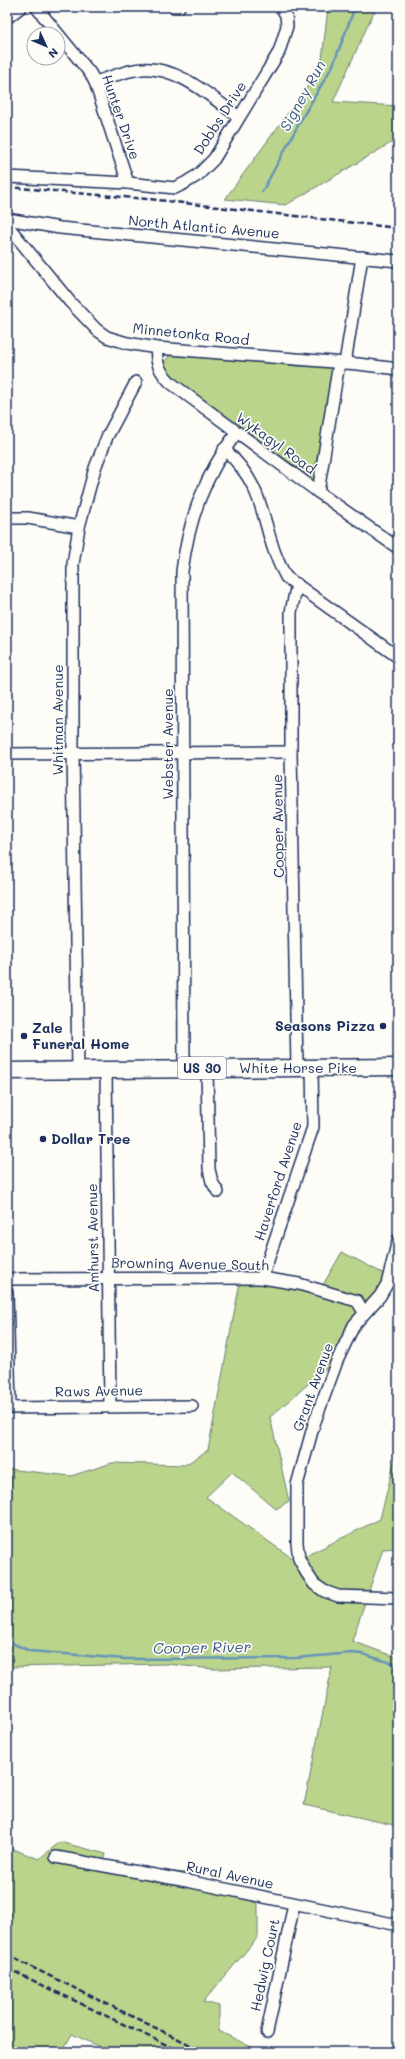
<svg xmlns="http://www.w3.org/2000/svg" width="405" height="2059" viewBox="0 0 405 2059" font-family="Mali,sans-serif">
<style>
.green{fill:#bad48b;stroke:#6a8274}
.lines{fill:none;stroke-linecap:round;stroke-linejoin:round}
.stream{stroke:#6594bb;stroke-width:2.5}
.minor-casing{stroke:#1b2f5e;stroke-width:14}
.highway-casing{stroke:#1b2f5e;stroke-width:19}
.minor{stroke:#fdfcf7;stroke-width:11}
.highway{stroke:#fdfcf7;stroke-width:16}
.rail{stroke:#1b2f5e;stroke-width:2.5;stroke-dasharray:6 3;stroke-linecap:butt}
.poi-dot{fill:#1b2f5e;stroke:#fdfcf7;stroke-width:1.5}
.labels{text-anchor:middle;stroke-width:3.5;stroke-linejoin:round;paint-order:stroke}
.shield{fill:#fdfcf7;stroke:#5f6c8c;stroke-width:1}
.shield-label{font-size:13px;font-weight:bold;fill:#1b2f5e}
.street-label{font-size:14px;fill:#1b2f5e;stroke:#fdfcf7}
.poi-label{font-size:14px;font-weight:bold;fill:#1b2f5e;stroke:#fdfcf7;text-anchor:start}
.water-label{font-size:15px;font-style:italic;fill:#3a5985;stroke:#fdfcf7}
</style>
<rect width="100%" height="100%" fill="#fdfcf7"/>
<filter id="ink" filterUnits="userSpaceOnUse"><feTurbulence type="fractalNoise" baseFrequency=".025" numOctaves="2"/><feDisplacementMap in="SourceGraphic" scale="8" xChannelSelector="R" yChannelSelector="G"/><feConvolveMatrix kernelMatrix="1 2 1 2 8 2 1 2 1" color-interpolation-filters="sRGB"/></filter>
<g filter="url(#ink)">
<g class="green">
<polygon points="328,7 376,7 333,102 398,106 398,149 391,143 286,205 225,199 321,68"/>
<polygon points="177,354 298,366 331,366 333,376 318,478 314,479 310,477 169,375 164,368 164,362 169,356"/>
<polygon points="342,1252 392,1278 337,1359 270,1417 289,1501 276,1509 232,1472 206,1497 296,1561 380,1519 398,1447 398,1548 383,1549 352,1641 398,1658 398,1826 304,1805 332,1667 213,1669 167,1664 7,1667 7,1469 71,1476 112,1463 185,1465 208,1450 240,1282 320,1290"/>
<polygon points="60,1842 106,1854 103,1865 185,1873 258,1904 258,1937 203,2002 219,2006 219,2031 261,2052 111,2052 72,2034 62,2052 7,2052 7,1847 39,1859"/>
</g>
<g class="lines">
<g class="stream">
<polyline points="262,192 302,118 333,65 355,7"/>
<polyline points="7,1641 30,1651 125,1659 296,1658 352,1653 362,1654 398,1665"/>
</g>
<g class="minor-casing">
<g id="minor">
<polyline points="36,7 90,73 95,82 128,183"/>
<polyline points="174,7 179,7"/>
<polyline points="7,18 21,7"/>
<path d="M95 82C109 78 126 70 142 69 178 66 211 97 239 117"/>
<polyline points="7,177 128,183 175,188 185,183 198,175 214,159 279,52 287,26 286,15 281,7"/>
<polyline points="7,219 60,228 398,261"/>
<polyline points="7,225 70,302 97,330 107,337 127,343 157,348 358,364 398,369"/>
<path d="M157 348C155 363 160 372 171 383L318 492 398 548"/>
<polyline points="345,363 362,257"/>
<path d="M224 449C271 491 259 530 286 577L398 657"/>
<polyline points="318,492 339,363"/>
<polyline points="7,518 28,518 79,527"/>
<polyline points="297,584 291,612 291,752 297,1068"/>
<polyline points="7,754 291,752"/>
<path d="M184 1068 182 571C189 518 205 475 237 432"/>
<polyline points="207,1068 209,1169 212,1182 218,1192"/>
<polyline points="106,1069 110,1406"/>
<polyline points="78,1070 73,753 73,564 79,527 95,468 107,437 136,382"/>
<polyline points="398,1240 387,1284 380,1296 354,1325 337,1361 314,1424 297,1485 297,1543 299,1559 306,1572 314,1584 324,1591 338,1596 398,1598"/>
<polyline points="262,1278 313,1127 312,1067"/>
<polyline points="7,1279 262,1278 299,1284 357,1301 364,1312"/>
<polyline points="7,1292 10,1408"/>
<polyline points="7,1408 192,1406"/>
<polyline points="56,1857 187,1881 398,1925"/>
<polyline points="267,2032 294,1904"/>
</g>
</g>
<g class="highway-casing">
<polyline id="highway" points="7,1071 398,1067"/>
</g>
<use href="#minor" class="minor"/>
<use href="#highway" class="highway"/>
<g class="rail">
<polyline points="7,187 158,200 398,228"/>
<polyline points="7,1955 205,2052"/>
<polyline points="7,1968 181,2052"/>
</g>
</g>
</g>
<g class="poi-dot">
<circle cx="383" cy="1026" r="4"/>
<circle cx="24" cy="1036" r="4"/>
<circle cx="43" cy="1139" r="4"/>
</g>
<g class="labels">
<rect class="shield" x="178" y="1057" width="48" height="22" rx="3"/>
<g class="shield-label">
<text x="202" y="1073">US 30</text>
</g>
<g class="street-label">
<text transform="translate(121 117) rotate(71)" y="5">Hunter Drive</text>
<text transform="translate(220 118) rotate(-57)" y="5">Dobbs Drive</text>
<text transform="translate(204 227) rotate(5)" y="5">North Atlantic Avenue</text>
<text transform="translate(191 334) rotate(6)" y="5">Minnetonka Road</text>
<text transform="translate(276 443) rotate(36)" y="5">Wykagyl Road</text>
<text transform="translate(58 720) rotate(-90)" y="5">Whitman Avenue</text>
<text transform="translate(168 744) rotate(-90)" y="5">Webster Avenue</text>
<text transform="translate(278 826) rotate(-91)" y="5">Cooper Avenue</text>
<text x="298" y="1073">White Horse Pike</text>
<text transform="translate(278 1181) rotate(-72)" y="5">Haverford Avenue</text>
<text transform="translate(93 1238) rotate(-91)" y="5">Amhurst Avenue</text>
<text transform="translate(190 1264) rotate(1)" y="5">Browning Avenue South</text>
<text transform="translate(313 1387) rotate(-70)" y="5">Grant Avenue</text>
<text transform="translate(99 1391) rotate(-1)" y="5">Raws Avenue</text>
<text transform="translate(230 1875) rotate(12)" y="5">Rural Avenue</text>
<text transform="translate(265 1965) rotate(-78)" y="5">Hedwig Court</text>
</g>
<g class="poi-label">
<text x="375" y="1031" text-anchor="end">Seasons Pizza</text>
<text x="32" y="1033">Zale<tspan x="32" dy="16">Funeral Home</tspan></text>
<text x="51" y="1144">Dollar Tree</text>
</g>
<g class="water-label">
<text transform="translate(303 96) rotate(-61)" y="5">Signey Run</text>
<text transform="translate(202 1648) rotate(-1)" y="5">Cooper River</text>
</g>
</g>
<rect width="405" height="2059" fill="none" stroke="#fdfcf7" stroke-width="24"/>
<rect x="12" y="12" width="381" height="2035" fill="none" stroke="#1b2f5e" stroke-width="1.5" filter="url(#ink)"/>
<g transform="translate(46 46) rotate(134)"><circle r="19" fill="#fdfcf7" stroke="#a3aaba"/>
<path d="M0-3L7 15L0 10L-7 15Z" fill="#1b2f5e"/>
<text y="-6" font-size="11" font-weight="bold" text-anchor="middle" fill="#1b2f5e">N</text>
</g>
</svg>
